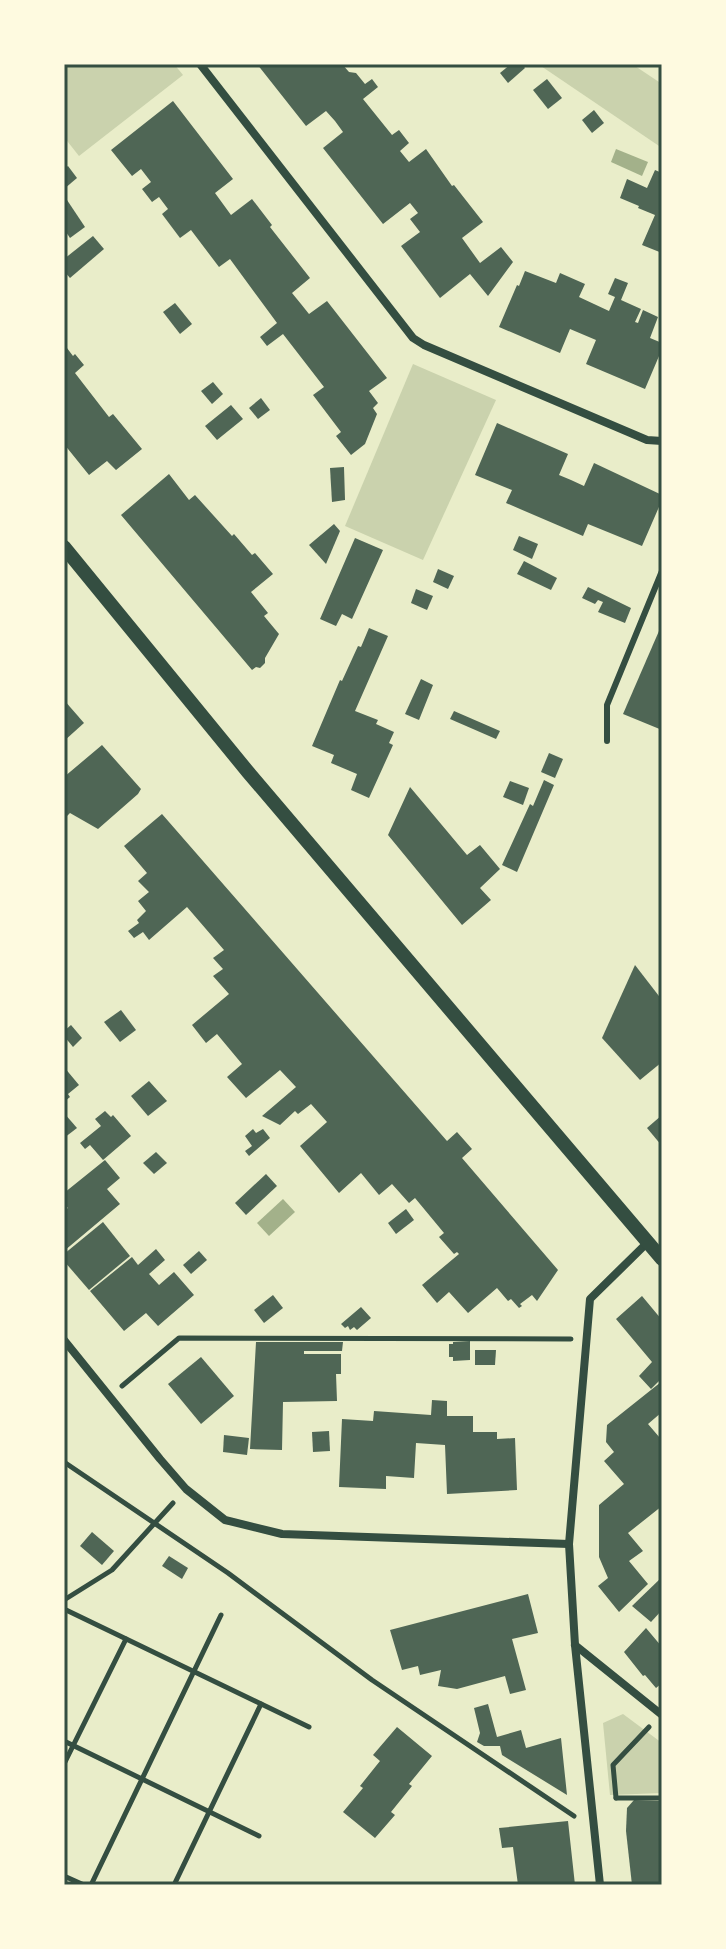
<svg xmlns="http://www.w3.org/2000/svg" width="726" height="1949" viewBox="0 0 726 1949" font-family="Helvetica,sans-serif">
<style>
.green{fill:#cad2ad}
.water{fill:#a3b18a}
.building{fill:#4f6655}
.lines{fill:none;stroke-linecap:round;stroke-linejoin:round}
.path{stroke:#344e41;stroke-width:5}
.service{stroke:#344e41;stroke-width:6}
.minor{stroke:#344e41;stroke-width:8}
.tertiary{stroke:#344e41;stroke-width:14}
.neatline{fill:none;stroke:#344e41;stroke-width:3}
</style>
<rect width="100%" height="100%" fill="#e9edc9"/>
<g class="green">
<polygon points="64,64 174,64 183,75 79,156 64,137"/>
<polygon points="538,64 632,64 662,84 662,148"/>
<polygon points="413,364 496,400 423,560 345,526"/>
<polygon points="623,1714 662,1743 662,1793 610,1795 603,1723"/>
</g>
<g class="water">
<polygon points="616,149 648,162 642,176 611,162"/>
<polygon points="283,1199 295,1212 269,1236 257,1223"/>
</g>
<g class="building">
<polygon points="257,64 342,64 349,72 356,73 365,84 372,79 378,87 363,99 392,135 399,130 409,143 400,151 409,162 426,149 452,186 454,185 483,222 462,238 480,263 501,247 513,262 488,296 470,274 440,298 401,246 420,232 410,219 418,213 410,203 383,224 323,148 343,132 335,121 326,111 306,126"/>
<polygon points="511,64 522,64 525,68 508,83 500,73"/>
<polygon points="547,79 562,98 548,109 533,90"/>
<polygon points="173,101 233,179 215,193 231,215 252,199 272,225 270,227 310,278 292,293 301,304 309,314 327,301 387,378 369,391 378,403 373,408 377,414 365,444 351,455 336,436 341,432 313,395 324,387 283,334 267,346 260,337 277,323 230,259 219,267 191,230 180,238 162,214 168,209 159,197 152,202 142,189 151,182 141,169 132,176 111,150"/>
<polygon points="594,110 604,123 592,133 582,120"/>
<polygon points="68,166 77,178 64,189 64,169"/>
<polygon points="655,170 662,173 662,253 642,245 655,215 638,208 639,206 620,198 627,179 647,188"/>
<polygon points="67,200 85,227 70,238 64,229 64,202"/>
<polygon points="93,236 104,249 70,278 64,271 64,259"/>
<polygon points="525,271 556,283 560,273 585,284 579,297 609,311 615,297 608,294 615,278 628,283 621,300 641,309 635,322 638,323 643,310 658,317 650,338 662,343 662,349 645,389 586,364 596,340 570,329 560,353 499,327 517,285 519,286"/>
<polygon points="175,303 192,324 180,334 163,312"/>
<polygon points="64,344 73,356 75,354 84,365 75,373 109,417 113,414 142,449 116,470 107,461 89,475 64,444"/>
<polygon points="213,382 223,394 212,404 201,391"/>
<polygon points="261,398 270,410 258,419 249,408"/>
<polygon points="231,405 243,419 217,440 205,426"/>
<polygon points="497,423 568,454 559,475 571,480 584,486 594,463 662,495 662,500 642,546 588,524 583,536 506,503 512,490 475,475"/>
<polygon points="344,467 345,500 332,502 330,468"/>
<polygon points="169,474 189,500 195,495 232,536 234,534 252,555 255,553 273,574 251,592 268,613 264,616 279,634 265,658 265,663 260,668 256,667 252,670 121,515"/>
<polygon points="334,524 340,531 326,564 309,545"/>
<polygon points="519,536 538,544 532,559 513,550"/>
<polygon points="355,538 383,550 352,619 342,614 336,626 320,619"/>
<polygon points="524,561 557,578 551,590 517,574"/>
<polygon points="438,569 454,576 448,589 433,582"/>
<polygon points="588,587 631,608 625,623 598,612 603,602 598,600 595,604 582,598"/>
<polygon points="416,589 433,596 427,610 411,603"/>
<polygon points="662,624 662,730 623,714"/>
<polygon points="369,628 388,636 355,711 378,720 376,724 394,732 389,743 393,745 369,798 351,790 357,774 331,763 334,755 312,746 340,680 342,681 358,646 361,647"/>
<polygon points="421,679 433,685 419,720 405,714"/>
<polygon points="64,700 84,723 64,741"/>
<polygon points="454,711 500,731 496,739 450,719"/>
<polygon points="102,745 141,789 138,794 98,829 70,813 67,816 64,812 64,777"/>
<polygon points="549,753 563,759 555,778 541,772"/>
<polygon points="544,780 554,785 517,872 502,865 530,804 533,806"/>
<polygon points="510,781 529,788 523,805 503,797"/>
<polygon points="410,787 467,855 480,845 500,869 480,888 491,900 462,925 388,835"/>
<polygon points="162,814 447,1141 457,1132 472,1149 462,1158 558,1270 537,1301 532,1295 520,1304 522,1306 519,1308 511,1299 508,1301 497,1288 468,1313 449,1292 437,1303 422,1285 459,1254 457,1252 454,1254 439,1237 444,1233 415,1198 409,1203 392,1184 379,1195 361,1173 339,1193 300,1146 327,1122 311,1104 298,1114 295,1111 280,1125 262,1116 296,1087 280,1070 246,1098 227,1077 242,1064 217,1034 206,1043 192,1025 229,994 213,976 223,969 213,958 224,950 187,907 149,940 143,932 134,938 128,931 139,923 137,920 146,911 138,901 149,892 138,881 147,873 124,846"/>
<polygon points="635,965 662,1000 662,1062 640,1080 602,1038"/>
<polygon points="121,1010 136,1030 120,1042 104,1022"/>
<polygon points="71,1025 82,1038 73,1047 64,1036 64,1031"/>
<polygon points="64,1067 79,1085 68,1094 70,1097 64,1102"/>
<polygon points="149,1081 167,1101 148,1116 131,1096"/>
<polygon points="105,1111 111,1117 113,1115 131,1136 103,1160 90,1145 85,1149 80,1143 101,1126 95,1119"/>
<polygon points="64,1113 77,1128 64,1138"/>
<polygon points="662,1115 662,1146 647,1128"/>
<polygon points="253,1129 256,1133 263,1129 270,1138 249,1156 245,1151 252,1146 245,1136"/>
<polygon points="156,1152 167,1163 154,1174 143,1163"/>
<polygon points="105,1160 120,1178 107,1189 120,1204 64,1251 64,1211 68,1208 64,1203 64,1193"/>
<polygon points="266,1174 277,1186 246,1215 235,1203"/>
<polygon points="406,1209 414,1220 396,1234 388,1223"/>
<polygon points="103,1222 130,1256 89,1290 64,1261 64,1254"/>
<polygon points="156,1249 165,1260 149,1274 159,1285 174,1272 194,1295 158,1326 146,1313 124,1331 90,1291 132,1257 138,1265"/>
<polygon points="199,1251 207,1260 191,1274 183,1265"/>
<polygon points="273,1295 283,1308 264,1323 254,1310"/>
<polygon points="642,1296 662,1320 662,1412 648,1424 660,1438 662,1437 662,1506 628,1533 643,1551 629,1561 648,1584 619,1612 598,1586 608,1578 599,1557 599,1505 624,1484 604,1461 614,1452 606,1442 607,1425 661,1382 659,1381 651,1389 639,1376 652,1362 616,1319"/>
<polygon points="361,1307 371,1318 357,1330 354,1327 350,1330 348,1326 345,1328 341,1324"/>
<polygon points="470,1341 470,1360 453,1361 453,1357 449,1357 449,1344 453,1344 453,1342"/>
<polygon points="256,1342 343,1342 342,1351 304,1351 304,1354 341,1354 341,1374 336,1374 337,1401 283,1402 282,1450 250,1449"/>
<polygon points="475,1350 496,1350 495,1365 475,1365"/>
<polygon points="201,1357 234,1396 201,1424 168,1384"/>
<polygon points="432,1400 447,1401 447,1416 473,1416 473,1432 497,1432 497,1439 515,1438 517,1490 447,1494 445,1445 416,1443 414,1478 386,1476 386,1489 339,1487 342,1419 373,1421 374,1411 431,1415"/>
<polygon points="329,1431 330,1451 313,1452 312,1432"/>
<polygon points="224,1435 249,1438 247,1455 223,1452"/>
<polygon points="92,1532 114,1551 102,1565 80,1546"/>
<polygon points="169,1556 188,1568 182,1579 162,1566"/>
<polygon points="662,1577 662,1610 651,1622 632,1606"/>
<polygon points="528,1594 538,1633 512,1639 526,1690 510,1694 505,1676 457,1689 438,1686 441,1670 420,1675 418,1666 402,1670 390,1630"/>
<polygon points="646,1628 662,1647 662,1683 656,1688 645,1675 643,1676 624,1652"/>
<polygon points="488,1704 497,1737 521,1730 526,1748 561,1738 567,1795 502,1755 500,1746 484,1746 477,1742 480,1733 474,1708"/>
<polygon points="397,1727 432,1756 409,1784 412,1786 391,1812 395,1815 375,1838 343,1812 363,1788 360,1786 380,1761 373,1755"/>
<polygon points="634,1800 662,1801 662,1885 632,1885 626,1831 627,1808"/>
<polygon points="568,1821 575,1885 518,1885 513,1847 502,1848 499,1828"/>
</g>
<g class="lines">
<g class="path">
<polyline points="122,1386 179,1338 571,1339"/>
<polyline points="64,1462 228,1573 372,1680 574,1816"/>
<polyline points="64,1600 112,1570 173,1503"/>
<polyline points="64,1609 309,1727"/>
<polyline points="64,1741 259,1836"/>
<polyline points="64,1764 126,1639"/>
<polyline points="616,1798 613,1765 649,1727"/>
<polyline points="616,1798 662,1798"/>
<polyline points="64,1876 84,1885"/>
<polyline points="91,1885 221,1615"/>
<polyline points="174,1885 261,1704"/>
</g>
<polyline class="service" points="607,741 607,705 662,571"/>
<g class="minor">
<polyline points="200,64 413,338 424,345 647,440 662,441"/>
<polyline points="64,1340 160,1459 186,1489 225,1520 282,1534 569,1544"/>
<polyline points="575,1645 662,1715"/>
<polyline points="600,1885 575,1645 569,1544 590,1299 648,1242"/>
</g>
<polyline class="tertiary" points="64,547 248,772 662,1259"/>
</g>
<rect width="726" height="1949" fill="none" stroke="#fefae0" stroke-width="132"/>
<rect x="66" y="66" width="594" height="1817" class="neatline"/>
</svg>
